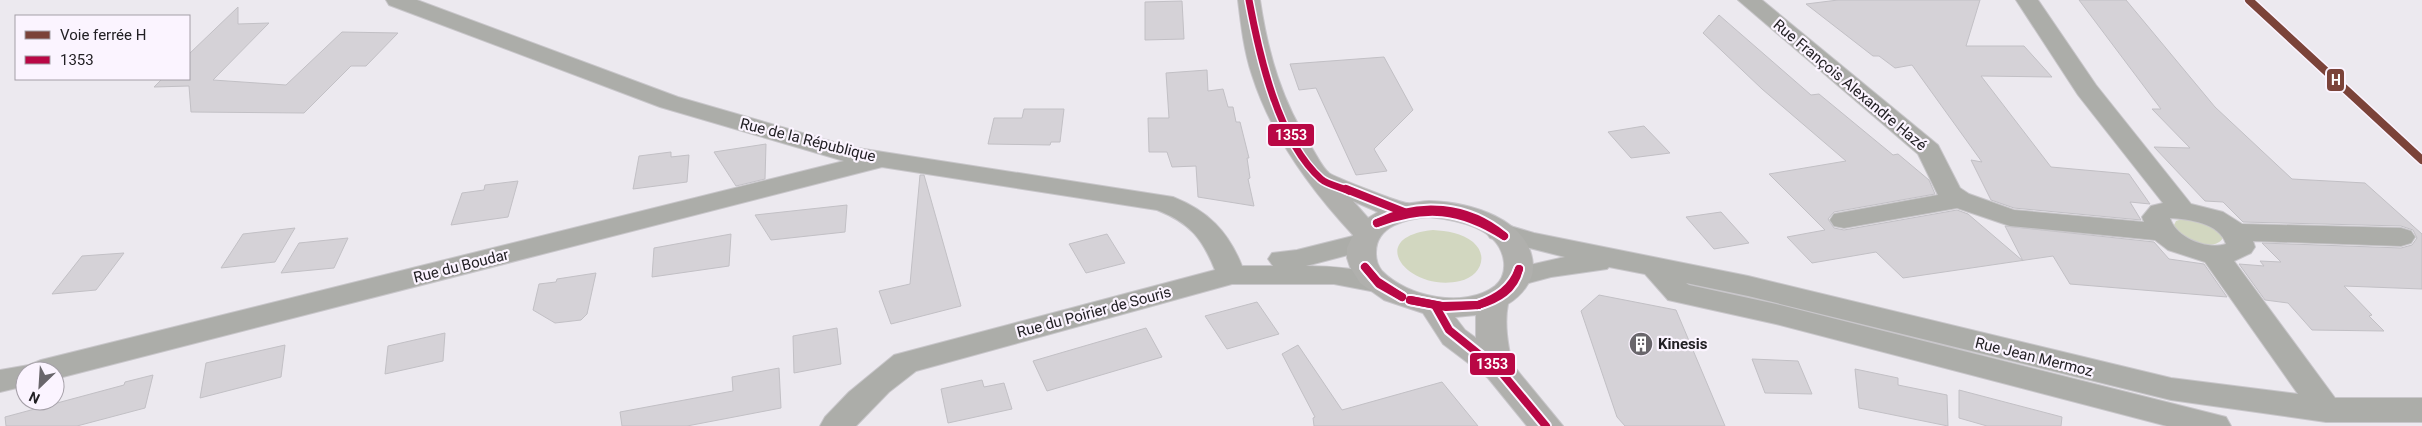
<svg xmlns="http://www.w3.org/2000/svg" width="2422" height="426" viewBox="0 0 2422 426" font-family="Roboto,sans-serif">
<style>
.green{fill:#d2d7c0}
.building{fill:#d5d2d7;stroke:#c2c0c5}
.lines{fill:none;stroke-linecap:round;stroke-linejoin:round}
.minor-casing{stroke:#c8c6ca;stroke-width:2}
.major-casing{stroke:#c8c6ca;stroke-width:2}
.minor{fill:#acada9;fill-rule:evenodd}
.major{fill:#b0b0ad;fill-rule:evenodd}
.bus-1-far1-casing{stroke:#fbf4ff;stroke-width:10}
.bus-1-casing{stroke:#fbf4ff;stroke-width:12}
.bus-1-far1{stroke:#b90745;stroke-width:7}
.bus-1{stroke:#b90745;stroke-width:8}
.rail-1-casing{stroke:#fbf4ff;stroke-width:11}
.rail-1{stroke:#7b4339;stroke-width:8}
.labels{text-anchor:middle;stroke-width:4.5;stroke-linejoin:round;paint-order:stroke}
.street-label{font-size:15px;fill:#222024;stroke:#fbf4ff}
.poi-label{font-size:15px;font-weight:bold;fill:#222024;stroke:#fbf4ff;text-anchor:start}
.line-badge{stroke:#fbf4ff;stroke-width:2}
.badge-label{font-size:14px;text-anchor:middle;font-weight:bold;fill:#fff}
</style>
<rect width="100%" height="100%" fill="#ece9ef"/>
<g class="green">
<path d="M2182 219C2197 221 2215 223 2223 238 2213 254 2179 239 2174 225L2176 221Z"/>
<path d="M1433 230C1447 231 1462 233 1473 242 1490 257 1479 277 1460 281 1409 293 1363 237 1433 230Z"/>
</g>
<g class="building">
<polygon points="1838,0 1980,0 1966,46 2024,46 2052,77 1981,76 2051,167 2129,174 2150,204 2130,202 2141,220 2014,208 1991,200 1971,160 1982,162 1912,65 1895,68 1879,56 1873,56 1806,4"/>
<polygon points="2079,0 2126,0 2215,107 2292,179 2365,183 2422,234 2422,289 2344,286 2372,315 2369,316 2384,331 2312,330 2288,303 2265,300 2239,264 2264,266 2260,261 2281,262 2262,243 2401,248 2412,245 2417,238 2413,230 2401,226 2243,222 2223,202 2205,201 2154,147 2190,148 2152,109 2161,109"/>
<polygon points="1182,1 1184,39 1145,40 1145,2"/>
<polygon points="238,7 238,24 269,23 213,80 286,85 342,32 398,33 366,66 351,66 304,113 191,112 189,86 154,87 162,79 189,79 189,54"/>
<polygon points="1719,15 1811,95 1819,94 1893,155 1898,154 1929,180 1935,194 1834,212 1828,219 1834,228 1844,230 1957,210 1968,214 2023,261 2005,226 2154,242 2169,259 2204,264 2227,297 2070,284 2053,256 1903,278 1876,252 1812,263 1787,237 1825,230 1769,174 1846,161 1762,89 1703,33"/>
<polygon points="1384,57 1413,110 1374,149 1387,171 1356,175 1316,88 1299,90 1290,64"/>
<polygon points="1207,70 1208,91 1223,89 1228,107 1233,107 1236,122 1240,122 1249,158 1247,158 1250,178 1248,179 1254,206 1198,197 1196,166 1172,167 1167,152 1149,152 1148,118 1169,118 1166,73"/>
<polygon points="1024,109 1064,109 1060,142 1051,142 1050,145 988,144 994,118 1022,118"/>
<polygon points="1644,126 1670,153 1631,158 1608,132"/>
<polygon points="766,144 765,179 736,186 714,152"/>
<polygon points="671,152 671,157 689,155 687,182 633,189 639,156"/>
<polygon points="920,175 924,175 961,306 891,324 879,291 910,284"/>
<polygon points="518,181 508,217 451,225 462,193 484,190 485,185"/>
<polygon points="847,205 845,232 771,240 755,215"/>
<polygon points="1721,212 1749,243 1714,249 1686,217"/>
<polygon points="295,228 275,262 221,268 243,234"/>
<polygon points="731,234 729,266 652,277 654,248"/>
<polygon points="1107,234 1125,263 1086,273 1069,244"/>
<polygon points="348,238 334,268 281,273 299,243"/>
<polygon points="124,253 96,290 52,294 82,256"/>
<polygon points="596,273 587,314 581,320 555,323 533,310 539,284 556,282 557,279"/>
<polygon points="1599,295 1676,310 1725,426 1625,426 1617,417 1581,311"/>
<polygon points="1257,302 1279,334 1227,349 1205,316"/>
<polygon points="837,328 841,364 794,373 793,336"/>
<polygon points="1146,328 1162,357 1047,391 1033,361"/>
<polygon points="445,333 443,361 385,374 388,346"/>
<polygon points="285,345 281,377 200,398 206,363"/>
<polygon points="1298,345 1342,410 1442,382 1478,426 1314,426 1313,418 1315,417 1282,354"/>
<polygon points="1752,359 1798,361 1812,394 1765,393"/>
<polygon points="779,368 781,408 687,426 622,426 620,412 733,391 732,377"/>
<polygon points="1855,369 1898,378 1898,385 1947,395 1948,426 1859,408"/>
<polygon points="153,375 145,408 77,426 6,426 5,417 124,385 125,382"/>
<polygon points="982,380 984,387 1004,383 1012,409 948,423 941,389"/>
<polygon points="1959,390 2062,417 2061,426 1987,426 1959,418"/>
</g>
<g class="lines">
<g class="minor-casing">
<g id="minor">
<path d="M386 0H417L678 97 851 147 1173 197C1208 211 1228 231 1242 266H1273L1268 259 1272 253 1297 250 1361 234 1371 237 1375 243 1371 249 1306 266C1334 266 1360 269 1386 276L1391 283 1386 290 1376 292 1334 284H1232L916 371 889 392 856 426H820L825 417 849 392 894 355 1215 270C1202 238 1190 223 1157 210L882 167 55 379V371H25V386L0 392V370L29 365 41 360 844 161 660 107 389 5Z"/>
<path d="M1738 0H1762L1938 145 1960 188 1969 194 2014 210 2144 222 2142 217 2151 206 2163 203 2078 95 2016 0H2038L2096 85 2191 204 2223 212 2242 224 2401 228 2411 231 2415 237 2411 243 2401 246 2253 241 2255 247 2251 253 2234 261 2335 398H2422V422H2326L2171 400 1748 296 1686 283 1689 285 1776 304 2214 414 2226 417 2231 426H2167L1776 324 1668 300 1645 274 1609 267 1607 269 1551 277 1517 286 1507 284 1502 277 1507 270 1565 257 1490 238 1486 232 1490 226 1500 223 1534 233 1748 276 2171 378 2298 394 2205 262 2168 250 2155 240 2010 226 1957 208 1844 228 1834 226 1830 220 1834 214 1938 195 1918 154ZM2170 218C2188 219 2220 223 2226 244 2207 250 2176 238 2170 218Z"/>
</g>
</g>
<g class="major-casing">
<path id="major" d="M1238 0H1260C1268 54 1282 102 1312 148 1317 156 1322 167 1329 173 1334 177 1400 203 1407 203 1414 204 1422 201 1429 201 1468 202 1530 218 1533 265 1534 281 1521 296 1508 304 1504 324 1508 345 1512 364L1563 426H1527L1488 378 1443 344 1423 313 1384 300 1360 283 1350 267 1347 258V248L1353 235C1310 189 1271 135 1252 75 1244 51 1241 25 1238 0ZM1353 201 1378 212 1368 218ZM1429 217C1457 220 1500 227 1504 262 1505 272 1502 280 1495 286 1465 309 1407 297 1382 271 1378 266 1376 260 1376 254 1375 225 1407 219 1429 217ZM1476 315V338L1465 330 1455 317Z"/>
</g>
<use href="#minor" class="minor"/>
<use href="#major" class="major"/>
<g class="bus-1-far1-casing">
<path id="bus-1-far1" d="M1249 0C1259 54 1278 141 1321 179 1328 185 1341 187 1349 191"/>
</g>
<g class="bus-1-casing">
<g id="bus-1">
<polyline points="1346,189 1404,212"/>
<path d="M1377 223C1419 201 1468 206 1504 236"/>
<path d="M1377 223C1426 205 1460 208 1504 236"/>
<polyline points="1365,267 1377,281 1402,297"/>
<polyline points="1365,267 1379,284 1402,297"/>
<polyline points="1410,300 1442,306 1478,305"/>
<polyline points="1410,300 1446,307 1478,305"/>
<path d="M1478 305C1497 298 1512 289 1519 269"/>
<path d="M1478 305C1498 299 1514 290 1519 269"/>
<polyline points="1436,307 1449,330 1501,372 1546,426"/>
</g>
</g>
<use href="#bus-1-far1" class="bus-1-far1"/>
<use href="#bus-1" class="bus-1"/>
<g class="rail-1-casing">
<polyline id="rail-1" points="2249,0 2422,160"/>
</g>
<use href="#rail-1" class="rail-1"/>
</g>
<defs>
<g id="building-disc" transform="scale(1.25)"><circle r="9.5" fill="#69666b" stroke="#fbf4ff"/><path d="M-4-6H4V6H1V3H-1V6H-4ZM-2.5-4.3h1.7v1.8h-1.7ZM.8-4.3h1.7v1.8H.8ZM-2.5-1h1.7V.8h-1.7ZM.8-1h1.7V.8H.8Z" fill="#fff"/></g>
</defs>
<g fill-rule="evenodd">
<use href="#building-disc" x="1641" y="344"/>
</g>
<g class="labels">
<g class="street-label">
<text transform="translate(1850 85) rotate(40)" y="5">Rue François Alexandre Hazé</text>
<text transform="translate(808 140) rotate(14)" y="5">Rue de la République</text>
<text transform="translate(461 266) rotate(-14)" y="5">Rue du Boudar</text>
<text transform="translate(1094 312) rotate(-15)" y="5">Rue du Poirier de Souris</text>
<text transform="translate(2034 357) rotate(14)" y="5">Rue Jean Mermoz</text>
</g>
<g class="poi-label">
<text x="1658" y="349">Kinesis</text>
</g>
</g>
<g class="line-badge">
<rect x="2326" y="68" width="19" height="24" rx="5" fill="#7b4339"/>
<rect x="1267" y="123" width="48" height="24" rx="5" fill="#b90745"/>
<rect x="1469" y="352" width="47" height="24" rx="5" fill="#b90745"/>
</g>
<g class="badge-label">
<text x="2336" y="85">H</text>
<text x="1291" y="140">1353</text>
<text x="1492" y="369">1353</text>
</g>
<rect x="15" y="15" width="175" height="65" fill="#fbf4ff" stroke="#a49fa7"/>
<rect x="25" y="31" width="25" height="8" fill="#7b4339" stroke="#a49fa7"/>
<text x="60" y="40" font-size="15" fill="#222024">Voie ferrée H</text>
<rect x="25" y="56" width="25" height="8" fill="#b90745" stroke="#a49fa7"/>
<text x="60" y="65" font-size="15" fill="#222024">1353</text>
<g transform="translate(40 386) rotate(205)"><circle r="24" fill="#fbf4ff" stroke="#a49fa7"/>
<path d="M0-4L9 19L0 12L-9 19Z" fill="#69666b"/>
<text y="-8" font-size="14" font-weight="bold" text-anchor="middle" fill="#222024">N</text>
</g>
</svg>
